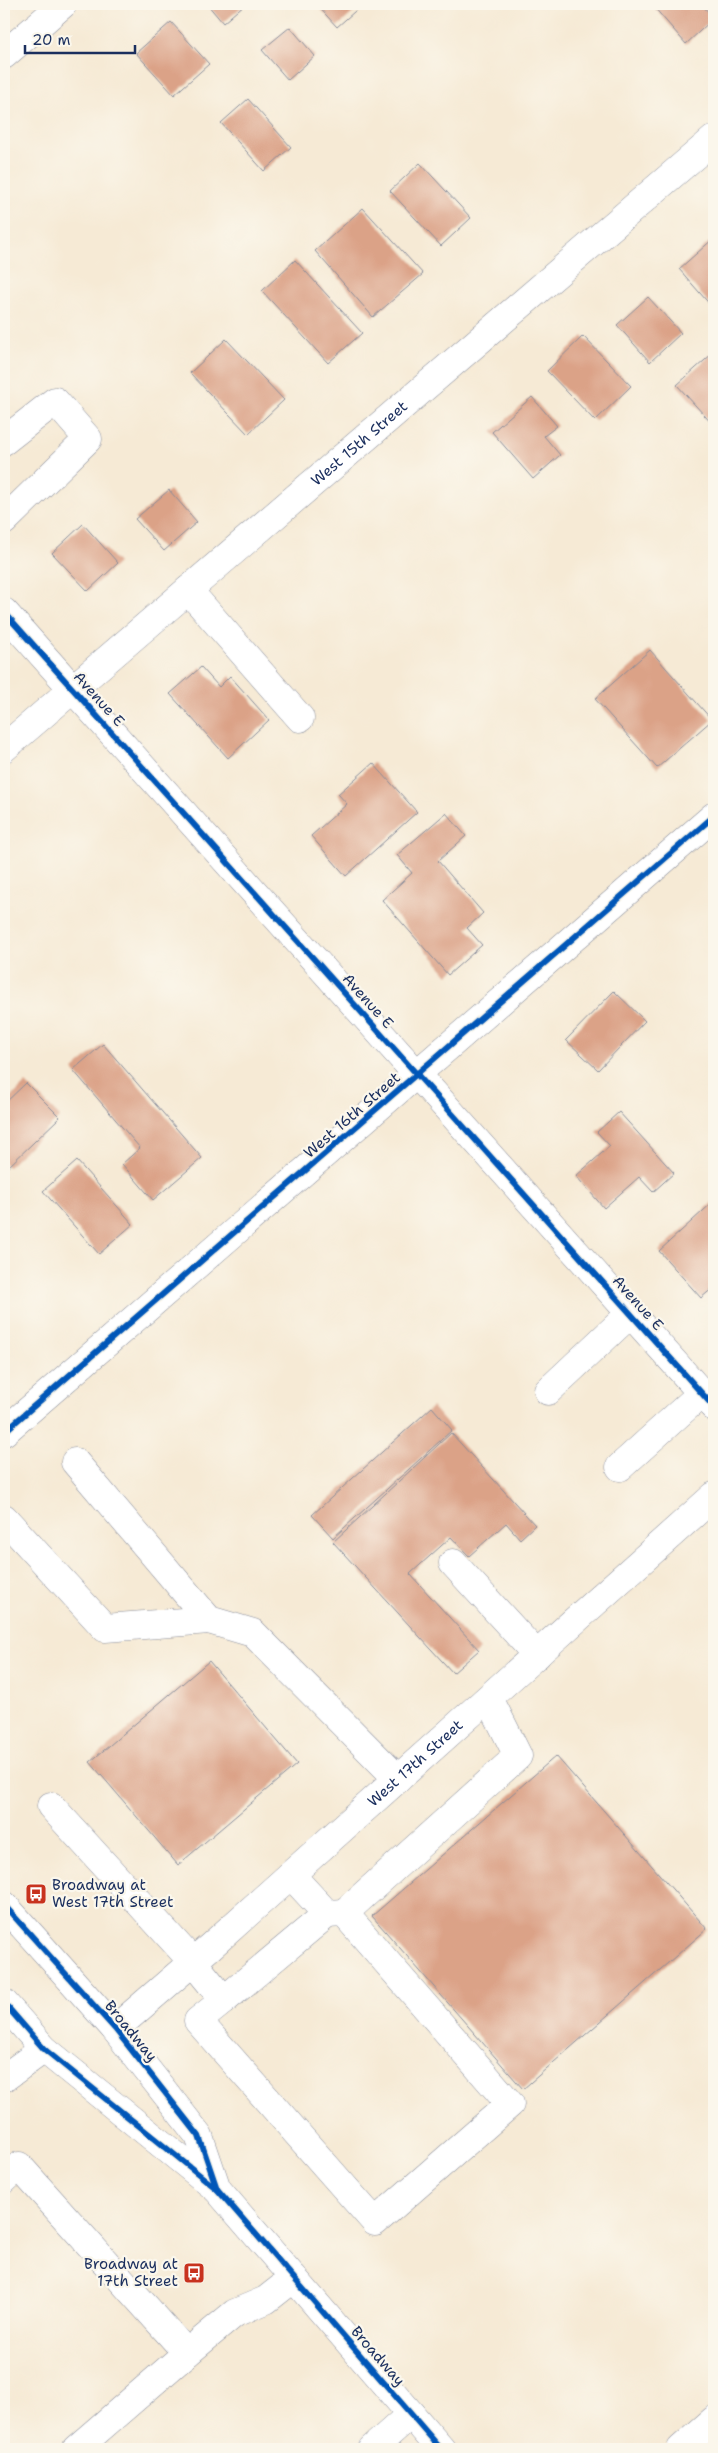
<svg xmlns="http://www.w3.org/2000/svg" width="718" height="2453" viewBox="0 0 718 2453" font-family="'Shantell Sans',sans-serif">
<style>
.building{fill:#dba287}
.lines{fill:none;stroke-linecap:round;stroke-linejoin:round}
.minor-casing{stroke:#888c9a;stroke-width:29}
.major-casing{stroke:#888c9a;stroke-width:29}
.minor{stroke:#fff;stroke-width:28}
.major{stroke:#fff;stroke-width:28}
.cycleway-casing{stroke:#fbf7ec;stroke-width:9}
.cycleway{stroke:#0057b8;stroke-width:6}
.labels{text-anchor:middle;stroke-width:4.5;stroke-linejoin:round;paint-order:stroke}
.street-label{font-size:15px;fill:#1b2f5e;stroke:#fbf7ec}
.poi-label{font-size:15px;fill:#1b2f5e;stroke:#fbf7ec;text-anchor:start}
</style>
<rect width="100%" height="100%" fill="#fbf7ec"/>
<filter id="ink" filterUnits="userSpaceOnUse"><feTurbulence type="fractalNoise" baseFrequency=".02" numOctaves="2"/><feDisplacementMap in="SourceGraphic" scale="10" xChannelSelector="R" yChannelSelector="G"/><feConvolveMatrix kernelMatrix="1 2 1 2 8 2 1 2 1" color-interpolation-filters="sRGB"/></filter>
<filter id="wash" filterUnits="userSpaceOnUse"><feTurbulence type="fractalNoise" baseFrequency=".0096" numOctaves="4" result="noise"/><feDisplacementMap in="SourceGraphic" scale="20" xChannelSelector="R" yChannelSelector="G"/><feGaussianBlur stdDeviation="1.12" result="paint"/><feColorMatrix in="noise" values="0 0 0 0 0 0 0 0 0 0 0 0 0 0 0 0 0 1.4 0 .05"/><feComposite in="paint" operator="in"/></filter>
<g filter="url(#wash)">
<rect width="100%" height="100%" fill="#f6ead5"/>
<g id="blocks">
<g class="building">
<polygon points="207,4 245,4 223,23"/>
<polygon points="316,4 363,4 337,27"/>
<polygon points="655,4 701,4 714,18 686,44 653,6"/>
<polygon points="171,22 209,64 174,95 136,53"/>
<polygon points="290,27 315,56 288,80 262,50"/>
<polygon points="248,99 291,147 264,171 221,123"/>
<polygon points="420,163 471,218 441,246 390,191"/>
<polygon points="363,208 423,274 373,317 315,251"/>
<polygon points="714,238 714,306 713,308 679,269"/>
<polygon points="295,260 362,333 328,363 262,291"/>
<polygon points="648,297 681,333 650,362 617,325"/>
<polygon points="583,336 631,386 595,421 547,371"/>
<polygon points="226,339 284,400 248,434 190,373"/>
<polygon points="714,352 714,426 677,385"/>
<polygon points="532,397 557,426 544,436 560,455 533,479 492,432"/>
<polygon points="169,490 197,522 164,551 135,519"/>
<polygon points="83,524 118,563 88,591 52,553"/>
<polygon points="650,650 712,720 657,768 595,699"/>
<polygon points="201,667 219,687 230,676 269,720 228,758 170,694"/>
<polygon points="373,763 417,812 346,876 311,836 347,804 338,794"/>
<polygon points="446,813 466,836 438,861 483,913 467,928 482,945 448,975 382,900 412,873 397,855"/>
<polygon points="614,991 645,1021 598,1070 566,1040"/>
<polygon points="103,1044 202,1158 153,1200 122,1164 140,1148 73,1070"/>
<polygon points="26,1083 60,1117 8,1167 4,1163 4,1104"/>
<polygon points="619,1112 674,1173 653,1192 639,1177 604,1208 576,1176 610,1146 597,1132"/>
<polygon points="77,1161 133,1224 99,1254 43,1191"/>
<polygon points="714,1201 714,1287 701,1298 659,1251"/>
<polygon points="432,1407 452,1430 333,1538 312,1515"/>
<polygon points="451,1433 535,1525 520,1539 506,1523 469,1556 451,1537 410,1574 479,1650 453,1673 333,1542"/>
<polygon points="209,1661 297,1764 178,1865 90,1762"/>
<polygon points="556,1756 707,1929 523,2089 372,1916"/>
</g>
</g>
</g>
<g filter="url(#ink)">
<use href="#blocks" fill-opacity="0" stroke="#888c9a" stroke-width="1"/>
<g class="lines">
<g class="minor-casing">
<g id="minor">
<polyline points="4,55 63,4"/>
<polyline points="4,441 55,401 88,439 4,521"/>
<polyline points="188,590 300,718"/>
<polyline points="4,612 714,1407"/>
<path id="s1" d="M4 748 714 139"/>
<polyline points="548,1391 631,1313"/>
<polyline points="4,1432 714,816"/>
<polyline points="75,1462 209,1620 253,1633 398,1779"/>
<polyline points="620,1467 702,1393"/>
<polyline points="4,1518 105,1628 209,1620"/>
<polyline points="453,1563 537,1655"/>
<polyline points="51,1806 193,1962 224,2000 198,2021 375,2222 510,2104 344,1913 327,1914 291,1875"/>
<polyline points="344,1913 518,1756 489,1698"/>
<polyline points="224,2000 327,1914"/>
<path id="s2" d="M115 2029 211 1946 714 1496"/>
<polyline points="4,2078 44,2049"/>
<polyline points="4,2180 19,2166 187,2353 76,2449"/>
<polyline points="187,2353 235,2313 266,2300 294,2278"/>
<polyline points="372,2449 411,2414"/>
<polyline points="681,2449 714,2420"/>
</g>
</g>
<g class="major-casing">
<g id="major">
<polyline points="4,1905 115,2029 199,2136 217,2189"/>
<polyline points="4,2003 44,2049 217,2189 441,2449"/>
</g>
</g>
<use href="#minor" class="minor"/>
<use href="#major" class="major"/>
<g class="cycleway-casing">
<g id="cycleway">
<polyline points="4,612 714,1407"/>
<polyline points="4,1432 714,816"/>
<polyline points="4,1905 115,2029 199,2136 217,2189"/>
<polyline points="4,2003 44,2049 217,2189 441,2449"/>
</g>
</g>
<use href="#cycleway" class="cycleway"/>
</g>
</g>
<defs>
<g id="bus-square" transform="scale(1.125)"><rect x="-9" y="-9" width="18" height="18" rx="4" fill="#c8321e" stroke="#fbf7ec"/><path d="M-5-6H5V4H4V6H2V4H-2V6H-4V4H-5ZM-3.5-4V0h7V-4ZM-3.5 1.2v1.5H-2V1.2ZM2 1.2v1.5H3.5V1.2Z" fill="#fff"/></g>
</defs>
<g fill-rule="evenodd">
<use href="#bus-square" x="36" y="1894"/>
<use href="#bus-square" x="194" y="2273"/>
</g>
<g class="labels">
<g class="street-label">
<text dy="5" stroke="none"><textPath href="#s1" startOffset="468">West 15th Street</textPath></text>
<text transform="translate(99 699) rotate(48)" y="5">Avenue E</text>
<text transform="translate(368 1001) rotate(48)" y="5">Avenue E</text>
<text transform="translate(352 1115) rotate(-41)" y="5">West 16th Street</text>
<text transform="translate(638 1303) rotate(48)" y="5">Avenue E</text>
<text dy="5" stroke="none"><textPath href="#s2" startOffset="401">West 17th Street</textPath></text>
<text transform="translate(131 2031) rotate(51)" y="5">Broadway</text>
<text transform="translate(378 2356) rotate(49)" y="5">Broadway</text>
</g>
<g class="poi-label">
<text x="52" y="1890">Broadway at<tspan x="52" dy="17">West 17th Street</tspan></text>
<text x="178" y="2269" text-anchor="end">Broadway at<tspan x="178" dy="17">17th Street</tspan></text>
</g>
</g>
<rect width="718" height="2453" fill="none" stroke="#fbf7ec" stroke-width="20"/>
<path d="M25 45v8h110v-8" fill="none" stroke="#1b2f5e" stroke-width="2.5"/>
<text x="32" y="45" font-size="15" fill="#1b2f5e" stroke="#fbf7ec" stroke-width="4" paint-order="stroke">20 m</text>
</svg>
